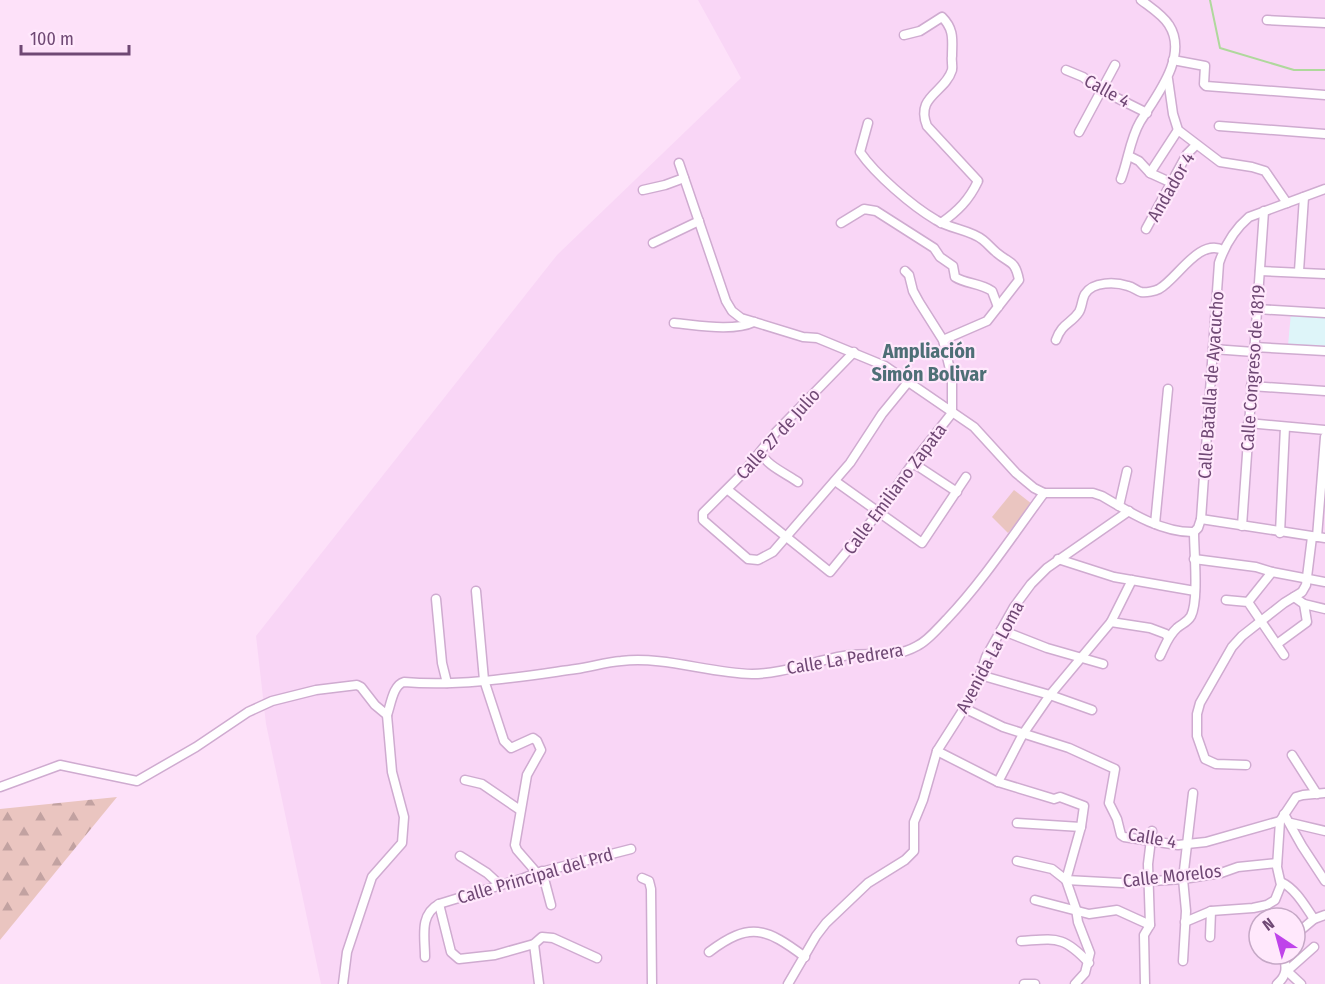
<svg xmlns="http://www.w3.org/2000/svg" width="1325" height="984" viewBox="0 0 1325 984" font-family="'Fira Sans Condensed',sans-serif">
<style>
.residential{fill:#f9d6f6;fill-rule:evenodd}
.education{fill:#def5f9}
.forest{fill:url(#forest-firs)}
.garden{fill:#eac5c0}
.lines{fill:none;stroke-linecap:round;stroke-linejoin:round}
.stream{stroke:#afd89c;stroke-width:2}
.minor-casing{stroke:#cfabd0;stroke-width:11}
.minor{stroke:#fff;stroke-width:8}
.labels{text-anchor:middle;stroke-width:4.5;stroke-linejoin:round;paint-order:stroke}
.street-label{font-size:18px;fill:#6f4874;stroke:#ffe8fc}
.neighbourhood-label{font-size:20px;font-weight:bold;fill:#4e6f76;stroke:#ffe8fc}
</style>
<defs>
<pattern id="forest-firs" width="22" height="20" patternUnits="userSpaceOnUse" patternTransform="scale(1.5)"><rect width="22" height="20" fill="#eac5c0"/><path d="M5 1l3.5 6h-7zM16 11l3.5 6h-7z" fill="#c2a2a1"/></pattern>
</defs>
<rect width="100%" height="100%" fill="#fde1f9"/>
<path class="residential" d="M698 0H1325V984H321L266 724 256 636 557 255 741 78ZM1259 918H1295V954H1259Z"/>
<polygon class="education" points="1291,313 1325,315 1325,348 1288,345"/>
<polygon class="forest" points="117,797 0,940 0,809"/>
<polygon class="garden" points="1014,490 1032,504 1008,533 992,517"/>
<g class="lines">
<polyline class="stream" points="1210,0 1220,48 1294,70 1325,70"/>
<g class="minor-casing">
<g id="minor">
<polyline points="1267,20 1325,23"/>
<path d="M904 35 920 31 942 17C955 30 952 41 952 56 951 60 953 66 952 70 945 93 915 96 927 126L978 181C969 200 958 211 941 223"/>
<polyline points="1173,60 1205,66 1204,84 1206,86 1325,95"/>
<polyline points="1066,70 1083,77 1097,88 1147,113"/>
<polyline points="1168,79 1173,114 1178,130 1220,162 1252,167 1265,171 1287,203"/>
<path d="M868 123 860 152C875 174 912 206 936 220 950 229 971 230 983 240 988 244 992 249 997 253 1010 264 1015 260 1019 280L987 321 943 340"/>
<polyline points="1219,126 1325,134"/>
<polyline points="1079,132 1115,65"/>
<polyline points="1129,156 1139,161 1150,173"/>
<path d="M679 163 726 301 732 311 741 318 803 337 817 338 885 366 974 427 1016 473 1034 488 1044 493H1093L1102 496C1129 512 1162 533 1194 532L1198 528 1201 519 1219 263C1225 245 1235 229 1249 217L1325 189"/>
<path d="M1121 179C1128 161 1130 139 1140 122 1156 96 1189 56 1169 25 1163 15 1150 7 1141 0"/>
<polyline points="1172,183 1150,173 1178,130"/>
<polyline points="643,190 665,185 684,178"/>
<path d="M841 223 864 209 876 211 934 248 940 257 953 266 955 277C966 284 980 283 992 291L998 307"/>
<polyline points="1146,229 1187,154 1196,145"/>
<polyline points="653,243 699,221"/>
<polyline points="1260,271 1325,274"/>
<polyline points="1299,271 1304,197"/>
<polyline points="1257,309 1325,313"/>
<path d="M674 323C697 325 733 332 754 322"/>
<path d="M1056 340C1062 323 1071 324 1079 312 1082 307 1082 299 1085 294 1093 281 1116 282 1128 286 1133 287 1137 291 1141 292 1146 293 1155 291 1159 289 1177 279 1199 238 1223 250"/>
<polyline points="1254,347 1325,351"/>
<polyline points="1213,349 1254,352"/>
<polyline points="854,352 776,432 743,473 703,513 703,520 748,559 758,560 773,552 850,463 882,414 909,381"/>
<polyline points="1251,386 1325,391"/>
<polyline points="1248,423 1325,430"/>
<path d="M761 452C765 465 787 474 798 482"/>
<polyline points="913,463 957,492"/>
<polyline points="835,481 922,543 966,477"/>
<polyline points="728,490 830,572 879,512 915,460 952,413 952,378 943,340 919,302 913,291 909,275 905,271"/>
<polyline points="1119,506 1127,471"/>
<polyline points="1201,519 1325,538"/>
<polyline points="1155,524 1168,389"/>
<polyline points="1242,526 1264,211"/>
<polyline points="1280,533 1285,427"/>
<polyline points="1317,537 1325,437"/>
<polyline points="1058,559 1114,577 1195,591"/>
<polyline points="1194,559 1256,567 1272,572 1325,582"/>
<polyline points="1132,580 1111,622 1150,628 1166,634 1168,638"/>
<polyline points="476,591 484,680 504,741 511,748 533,738 537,741 541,750 527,775 515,845 517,850 537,873"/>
<polyline points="436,599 442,663 447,683"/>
<polyline points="1226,600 1248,602 1284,655"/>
<polyline points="1248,602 1272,572"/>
<polyline points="1304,604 1325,609"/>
<polyline points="1001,630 1047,648 1103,664"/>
<polyline points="1277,644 1307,622 1304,604 1294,597"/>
<path d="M1160 656C1165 646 1168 636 1177 628 1181 624 1187 623 1191 616 1199 600 1194 552 1194 532"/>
<polyline points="980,675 1050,695 1092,710"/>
<polyline points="964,708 1003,727 1069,748 1115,769 1109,803 1117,819 1121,835 1124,837 1178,845 1206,842 1280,821 1296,797 1303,795 1325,793"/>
<path d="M387 715C391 704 393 685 404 682 461 687 519 677 576 669 591 667 606 662 621 661 665 656 708 673 752 674 785 674 817 659 850 655 874 652 894 659 917 646 928 641 938 628 947 619 983 581 1013 535 1044 493"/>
<polyline points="937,751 998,782 1054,799 1060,797 1084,806 1081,827 1066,880 1076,909 1078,922 1090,953 1085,973 1075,984"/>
<polyline points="1292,755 1317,794"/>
<polyline points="1246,765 1216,764 1205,759 1197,736 1197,714 1200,703 1232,647 1242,636 1284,603 1302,592 1306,585 1312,537"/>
<polyline points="465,780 482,784 520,810"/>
<polyline points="998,782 1023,734 1050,695 1111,622"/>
<polyline points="0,787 60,765 137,781 196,747 248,712 272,701 316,690 357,685 361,687 375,705 387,715 392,772 404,817 402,843 372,877 347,952 343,984"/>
<polyline points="1284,814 1302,846 1325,881"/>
<polyline points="1017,823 1081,827"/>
<polyline points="1291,823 1325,831"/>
<polyline points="460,856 487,873 500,885"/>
<polyline points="1017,861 1052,869 1066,880 1122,883 1183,879 1221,873 1238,867 1277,863"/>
<polyline points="542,871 551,905"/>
<polyline points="642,878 649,881 651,889 652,984"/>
<path d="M1281 882C1296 889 1305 906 1314 919"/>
<polyline points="1035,900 1089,914 1117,910 1150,925"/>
<polyline points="439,904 451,952 459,959 495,955 534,944 539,984"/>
<polyline points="1185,922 1211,911 1253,908 1267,905 1275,900 1281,885 1277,867 1280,821"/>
<polyline points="1295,935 1314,919 1325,915"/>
<polyline points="1210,937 1211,911"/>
<path d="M1021 941C1056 939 1063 935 1089 963"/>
<polyline points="534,944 542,937 553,938 597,958"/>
<path d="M709 952C750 921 766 928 805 957"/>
<path d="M425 957C425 937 419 915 439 904L524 878 537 873 631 849"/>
<polyline points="1183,961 1186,911 1183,879 1193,793"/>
<polyline points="788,984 816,936 826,923 868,883 905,860 914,851 914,822 923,800 937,751 974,693 986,657 1014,607 1031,584 1047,568 1129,511"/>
<polyline points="1024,984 1035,984"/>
<polyline points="1145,984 1144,935 1150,925 1148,864 1152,831"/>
<path d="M1277 984C1288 975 1286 967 1284 954"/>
<polyline points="1301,984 1287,971 1314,947"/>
</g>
</g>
<use href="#minor" class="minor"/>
</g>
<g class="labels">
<g class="street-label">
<text transform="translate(1107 91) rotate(29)" y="6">Calle 4</text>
<text transform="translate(1171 187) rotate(-60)" y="6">Andador 4</text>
<text transform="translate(1253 368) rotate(-86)" y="6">Calle Congreso de 1819</text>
<text transform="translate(1211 385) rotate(-86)" y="6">Calle Batalla de Ayacucho</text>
<text transform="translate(778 434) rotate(-48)" y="6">Calle 27 de Julio</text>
<text transform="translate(895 489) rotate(-53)" y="6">Calle Emiliano Zapata</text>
<text transform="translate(990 657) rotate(-62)" y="6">Avenida La Loma</text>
<text transform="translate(845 659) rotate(-9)" y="6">Calle La Pedrera</text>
<text transform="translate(1152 838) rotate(10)" y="6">Calle 4</text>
<text transform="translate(535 876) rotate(-16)" y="6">Calle Principal del Prd</text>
<text transform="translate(1172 876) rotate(-6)" y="6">Calle Morelos</text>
</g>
<g class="neighbourhood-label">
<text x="929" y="358">Ampliación<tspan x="929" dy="23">Simón Bolivar</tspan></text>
</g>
</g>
<g transform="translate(1277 936) rotate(324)"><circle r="28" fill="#ffe8fc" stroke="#c5a8c6" stroke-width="1.5"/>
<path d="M0-4.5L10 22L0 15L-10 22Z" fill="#bf43ea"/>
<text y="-9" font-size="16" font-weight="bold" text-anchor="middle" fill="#6f4874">N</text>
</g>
<path d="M21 45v9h108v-9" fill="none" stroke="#6f4874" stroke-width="3"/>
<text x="30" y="45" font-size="18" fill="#6f4874" stroke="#ffe8fc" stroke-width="4.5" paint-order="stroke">100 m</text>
</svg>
